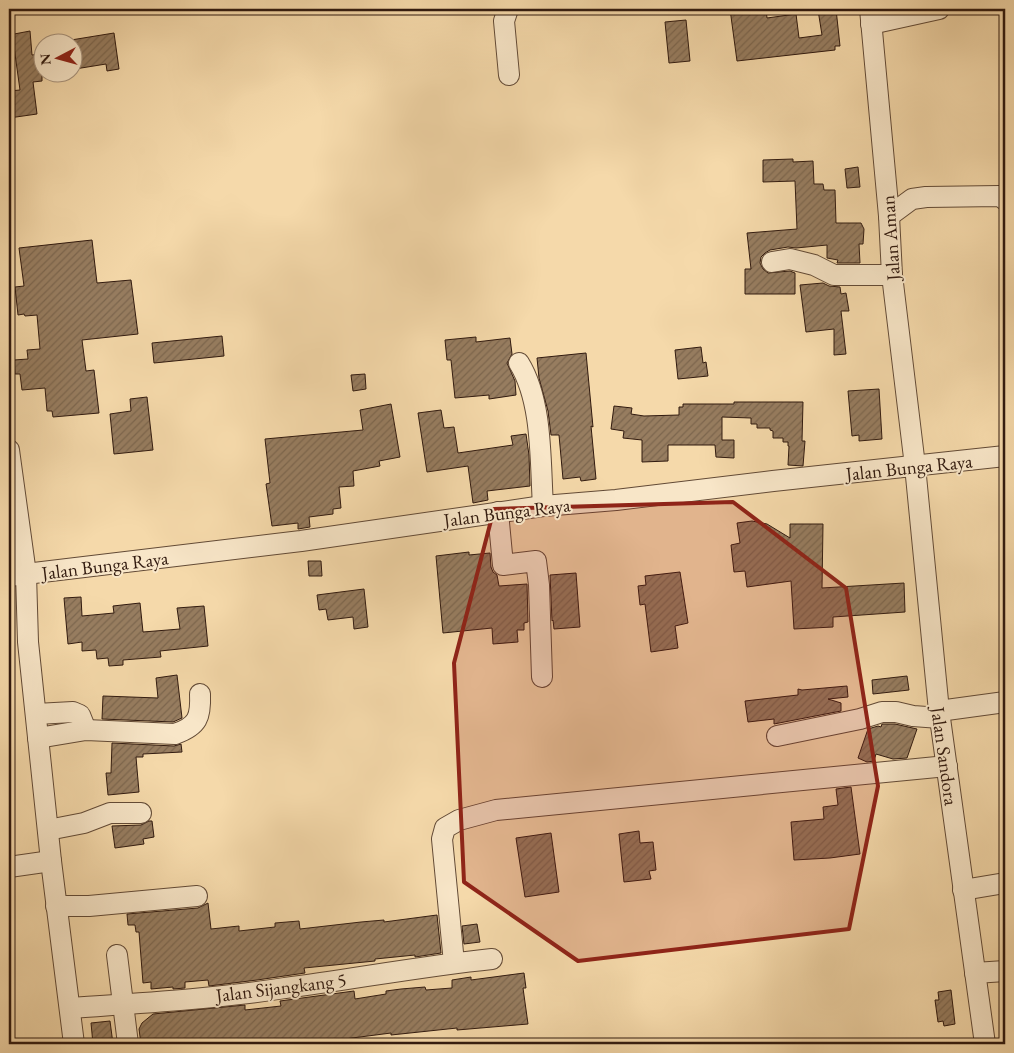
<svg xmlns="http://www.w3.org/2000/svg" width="1014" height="1053" viewBox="0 0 1014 1053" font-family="'EB Garamond',serif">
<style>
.building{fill:url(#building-hatch);stroke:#311a0f}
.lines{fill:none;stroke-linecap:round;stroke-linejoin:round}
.minor-casing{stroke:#624a36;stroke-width:22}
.minor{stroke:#f8e6c8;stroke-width:20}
.marked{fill:#8f2418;fill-opacity:0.2;stroke:#8f2418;stroke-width:4;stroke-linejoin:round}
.labels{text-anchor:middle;stroke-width:4;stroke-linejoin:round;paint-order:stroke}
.street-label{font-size:19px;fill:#311a0f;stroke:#f8e6c8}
</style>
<defs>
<pattern id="building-hatch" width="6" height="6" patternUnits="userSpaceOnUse" patternTransform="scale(1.25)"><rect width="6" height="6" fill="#977d60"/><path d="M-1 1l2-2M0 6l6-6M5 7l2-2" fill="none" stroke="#7c664e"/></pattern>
</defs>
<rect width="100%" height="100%" fill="#f5d9aa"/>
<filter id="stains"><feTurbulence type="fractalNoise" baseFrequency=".004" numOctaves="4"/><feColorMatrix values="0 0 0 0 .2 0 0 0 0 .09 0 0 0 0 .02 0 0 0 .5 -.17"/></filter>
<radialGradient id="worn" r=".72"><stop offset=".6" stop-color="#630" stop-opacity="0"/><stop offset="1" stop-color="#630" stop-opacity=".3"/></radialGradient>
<g class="building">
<polygon points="730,9 766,9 767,18 796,14 799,38 822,35 818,10 836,9 840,46 835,46 835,50 737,61"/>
<polygon points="686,20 690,61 669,63 665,22"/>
<polygon points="30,31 32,55 42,54 42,81 33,82 37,114 9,118 9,91 20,90 14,47 9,48 9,35"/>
<polygon points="114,33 119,69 107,71 106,64 75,69 72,42 71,40"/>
<polygon points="793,159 793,162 813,161 814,184 823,184 824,190 835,190 836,223 861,223 864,229 863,244 859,244 860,263 837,263 838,260 827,258 827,245 796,248 788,247 770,250 765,253 761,257 760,263 763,269 768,273 790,271 795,273 795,294 745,294 745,269 751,269 747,233 797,229 795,181 763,182 763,160"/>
<polygon points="858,167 860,187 847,188 845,169"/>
<polygon points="92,240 97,283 131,280 138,334 82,340 86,371 94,370 99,413 53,417 52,411 47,411 45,388 22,390 20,374 15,374 14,360 28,359 27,350 40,349 37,315 25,316 24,314 18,315 15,287 24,286 19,248"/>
<polygon points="823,283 829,286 840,287 841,294 846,293 849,311 841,311 846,354 834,355 834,329 806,332 800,285"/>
<polygon points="222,336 224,356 154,363 152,343"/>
<polygon points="476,337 476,342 510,338 512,354 507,363 515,381 516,395 489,399 489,395 455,398 451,360 447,360 445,340"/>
<polygon points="701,347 703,363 706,362 708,376 678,379 675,350"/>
<polygon points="586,353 593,427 591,426 596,479 581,481 580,477 563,479 559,435 551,435 548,411 539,378 537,358"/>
<polygon points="365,374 366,389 353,391 351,375"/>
<polygon points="879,389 882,439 859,441 859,435 852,436 848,391"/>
<polygon points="147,397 153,450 114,454 110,414 131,411 130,399"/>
<polygon points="734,402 803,402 802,441 805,441 803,466 788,465 789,446 788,446 788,442 783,442 783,438 773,438 773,431 770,430 770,428 757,428 757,424 751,424 751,418 722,417 722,440 734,440 734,458 716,457 715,445 668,445 668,461 642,462 642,440 623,438 624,431 611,429 614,406 632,408 631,414 644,416 679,415 679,407 683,407 683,404 734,404"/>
<polygon points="391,404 400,457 379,461 380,466 353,471 354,486 339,487 341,508 333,509 333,514 309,517 310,527 298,529 298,523 272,526 266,484 270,483 265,439 363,430 360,410"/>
<polygon points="441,410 444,428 454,427 458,453 513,445 511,436 526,434 529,455 530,486 487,491 488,500 473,503 468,466 427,472 418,413"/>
<polygon points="752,521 767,524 790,538 790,524 823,524 822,588 904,583 905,612 833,617 833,627 794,629 791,581 747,587 745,571 734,572 731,545 740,543 737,523"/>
<polygon points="469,552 469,555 490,553 491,567 493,572 497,575 499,586 527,584 528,622 524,623 524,630 517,630 518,642 493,644 492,628 443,633 436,556"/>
<polygon points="308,561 321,561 322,576 309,576"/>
<polygon points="680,572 688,623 675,626 678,648 651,652 645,604 640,605 638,586 646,585 645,576"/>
<polygon points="576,573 580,627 554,629 553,620 552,621 550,575"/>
<polygon points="364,589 368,627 354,629 353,617 328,620 326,609 319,610 317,595"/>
<polygon points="81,597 82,616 114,613 113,606 140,603 143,632 180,629 177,608 204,606 208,646 160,651 161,657 123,660 123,665 109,666 108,658 97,659 96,650 82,651 82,642 68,644 64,598"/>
<polygon points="177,675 182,718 173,722 102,719 103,696 158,698 156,678"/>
<polygon points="907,676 909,690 873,694 872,680"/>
<polygon points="847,686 848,697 828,699 841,703 841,711 774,724 774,719 748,722 745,701 798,695 798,689 802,690"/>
<polygon points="882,724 895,724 917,729 907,758 893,759 876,754 874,761 867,762 858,758 868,729 878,726 881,727"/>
<polygon points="112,743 174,746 181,744 182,752 143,754 143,757 136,757 139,792 108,795 106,773 111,773"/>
<polygon points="851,787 860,854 830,858 794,860 791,822 824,819 823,807 838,805 836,789"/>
<polygon points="149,821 152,821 154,837 143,839 144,844 115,848 112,826 141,825"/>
<polygon points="639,831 640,843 653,842 656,870 649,871 651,879 624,882 619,834"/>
<polygon points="551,833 559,892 525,897 516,838"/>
<polygon points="208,903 211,929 239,926 239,931 275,927 275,923 299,921 300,929 361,922 384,920 384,922 437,915 441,953 415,957 415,955 375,959 375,961 304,968 305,973 257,980 209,986 208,980 185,982 185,988 173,989 173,987 151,989 151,982 143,983 139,932 136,932 135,925 128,925 127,914 198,908"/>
<polygon points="477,924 480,942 464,944 462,926"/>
<polygon points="524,973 526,988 523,988 528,1024 457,1030 457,1028 391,1035 391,1033 329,1041 329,1044 141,1044 139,1029 142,1023 153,1014 245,1005 245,1010 281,1006 280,1001 354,991 355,999 386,994 386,991 401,989 425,987 426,990 452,988 452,980 471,977 471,980"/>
<polygon points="951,990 955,1024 944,1026 943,1021 938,1022 935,1000 939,1000 938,992"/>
<polygon points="110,1021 113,1044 93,1044 91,1023"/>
</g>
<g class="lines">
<g class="minor-casing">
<g id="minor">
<polyline points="508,9 504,21 509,75"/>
<polyline points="870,9 889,216 892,275 915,466 939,711 985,1044"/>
<polyline points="871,24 939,9"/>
<polyline points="889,216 912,199 926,197 1000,196 1005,200"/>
<polyline points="772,262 790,259 814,265 834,275 892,275"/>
<path d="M519 363C543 402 540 461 543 506"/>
<polyline points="9,450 26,574 28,642 51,861 74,1044"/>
<polyline points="498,512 503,565 536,561 539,585 542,677"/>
<polyline points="9,576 301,541 543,506 616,500 773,481 1005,456"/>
<polyline points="939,711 1005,702"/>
<polyline points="36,714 73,712 80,715 86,730"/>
<polyline points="777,736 860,719 882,712 896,712 913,716 940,718"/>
<path d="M38 738 86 730 175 734C198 726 201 717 200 694"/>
<polyline points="48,830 84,823 110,813 141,813"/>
<polyline points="9,867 51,861"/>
<polyline points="963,890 1005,883"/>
<polyline points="56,906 89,906 197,896"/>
<polyline points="117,955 128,1044"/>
<polyline points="454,963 442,839 445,828 459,820 496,810 947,766"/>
<polyline points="975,973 1005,971"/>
<path d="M70 1008C142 1003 214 999 285 988 354 979 423 966 492 959"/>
</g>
</g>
<use href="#minor" class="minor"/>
</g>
<path class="marked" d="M733 502 846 588 878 786 849 929 578 961 464 882 454 663 494 509Z"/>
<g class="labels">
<g class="street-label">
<text transform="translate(890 238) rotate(-94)" y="7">Jalan Aman</text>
<text transform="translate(909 467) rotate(-6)" y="7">Jalan Bunga Raya</text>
<text transform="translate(507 512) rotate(-7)" y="7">Jalan Bunga Raya</text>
<text transform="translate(105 565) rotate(-7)" y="7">Jalan Bunga Raya</text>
<text transform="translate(945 756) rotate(82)" y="7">Jalan Sandora</text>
<text transform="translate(281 987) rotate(-7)" y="7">Jalan Sijangkang 5</text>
</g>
</g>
<rect width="1014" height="1053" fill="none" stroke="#f5d9aa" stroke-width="30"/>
<rect x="10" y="10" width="994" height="1033" fill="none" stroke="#311a0f" stroke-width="2.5"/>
<rect x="15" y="15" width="984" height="1023" fill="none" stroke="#311a0f"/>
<g transform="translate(58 58) rotate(264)"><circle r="24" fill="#f8e6c8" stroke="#a8947e"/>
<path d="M0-4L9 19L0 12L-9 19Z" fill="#8f2418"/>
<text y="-8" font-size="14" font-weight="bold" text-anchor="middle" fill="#311a0f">N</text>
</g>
<rect width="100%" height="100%" filter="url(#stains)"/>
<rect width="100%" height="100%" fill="url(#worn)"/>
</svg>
